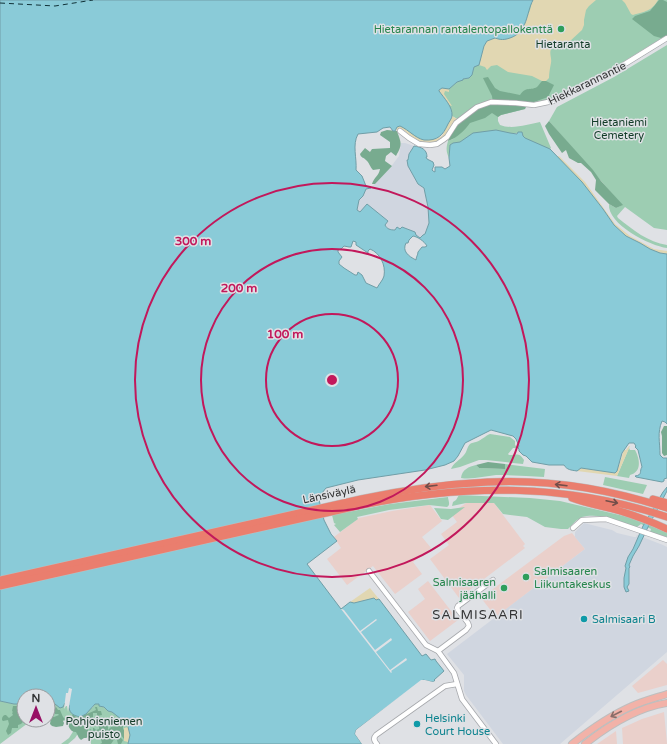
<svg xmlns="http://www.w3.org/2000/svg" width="667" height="744" viewBox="0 0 667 744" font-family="'Varela Round',sans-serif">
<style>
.commercial{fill:#ead0cb}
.built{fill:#d0d6e0}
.green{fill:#9dcdb2}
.forest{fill:#78ab8f}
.sand{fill:#e1d7b2}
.water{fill:#8acbd8;stroke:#709ea7;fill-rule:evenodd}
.pier{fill:#dfe1e5}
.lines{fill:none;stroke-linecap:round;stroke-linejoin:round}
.ferry{stroke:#113238;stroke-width:1;stroke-dasharray:5 4;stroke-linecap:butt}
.minor-casing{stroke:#a6a8ac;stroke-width:6}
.major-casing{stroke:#bebebe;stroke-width:8}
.highway-casing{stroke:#bebebe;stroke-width:8}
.minor{stroke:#fff;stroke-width:4.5}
.major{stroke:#f2b2a8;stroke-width:6}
.highway{stroke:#ea7e6e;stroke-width:7}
.oneway{stroke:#734e49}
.oneway2{stroke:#896d69}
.ring{fill:none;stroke:#c2185b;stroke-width:2}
.leisure-dot{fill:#2e9e5b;stroke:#dfe1e5;stroke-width:1.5}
.culture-dot{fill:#0f9aa8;stroke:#dfe1e5;stroke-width:1.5}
.labels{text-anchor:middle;stroke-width:3;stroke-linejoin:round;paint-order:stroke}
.leisure-label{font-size:11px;fill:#27864d;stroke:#dfe1e5;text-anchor:end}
.park-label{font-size:11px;fill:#123c28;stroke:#dfe1e5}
.street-label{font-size:11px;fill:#333435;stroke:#dfe1e5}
.culture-label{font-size:11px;fill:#0d838f;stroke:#dfe1e5;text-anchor:start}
.quarter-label{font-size:13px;letter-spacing:1px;fill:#333435;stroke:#dfe1e5}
.centre{fill:#c2185b;stroke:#dfe1e5;stroke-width:2}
.ring-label{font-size:12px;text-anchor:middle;font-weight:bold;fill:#c2185b;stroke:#dfe1e5;stroke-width:3;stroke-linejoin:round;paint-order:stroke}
</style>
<rect width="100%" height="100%" fill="#dfe1e5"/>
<g class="commercial">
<polygon points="466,503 494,503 525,544 523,546 525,548 459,598 430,559 449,545 441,534 457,522 451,514"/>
<polygon points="430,505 442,521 422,537 431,548 413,562 422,574 395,594 373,566 347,585 327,559 341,548 334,537 359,518 392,511"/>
<polygon points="572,533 585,549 496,617 481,598 564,536"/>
<polygon points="428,581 458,620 430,641 408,612 425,599 418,589"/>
<polygon points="663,660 667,664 667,685 638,693 632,686"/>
<polygon points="664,712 667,744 623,744 622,728 642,719"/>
<polygon points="616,731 617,744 597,744"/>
</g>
<g class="built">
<polygon points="401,143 405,143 414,146 409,154 407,160 408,166 418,184 424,188 425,193 428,207 429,223 425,234 420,238 416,235 415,232 402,227 400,229 395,230 389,230 387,228 385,225 388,220 357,210 359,200 363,196 366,189 371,188 390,168 399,156"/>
<polygon points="584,523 612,530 617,533 634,537 636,537 637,535 663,545 667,547 667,652 560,744 503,744 466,695 464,691 464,675 447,654 585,549 575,537 575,532"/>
</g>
<g class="green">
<path d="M533 0H667V35L639 52 610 70 553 99 537 103 528 102 525 109 501 115 498 117V121L500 125C513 130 528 124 540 122L551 148 550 149 542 147 534 148 523 136 522 132 450 145 449 158C446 152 446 148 448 141L453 139 461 121 452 116 446 129 439 91 451 87 457 82 462 80 463 79 469 78 472 75 474 67 495 38Z"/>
<path d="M667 45V230L654 228 625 207 617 216 618 218C633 230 648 242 667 245V248C650 246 607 224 609 204L616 208 622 205 549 121 557 107 614 77Z"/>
<path d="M490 434 510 437 515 441V445L518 448H513L508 454 509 455C517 455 519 452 524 460L523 464 486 460H479L460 467 451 469C453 463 460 460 464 455 467 452 467 447 470 444 471 443 475 442 476 442 482 440 485 436 490 434Z"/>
<path d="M629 448 630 450H635C640 459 642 472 630 475L629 478 617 476Z"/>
<path d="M505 464 545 469 544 477C528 476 512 475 496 475 485 476 472 480 461 478 462 469 469 467 476 465L479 468 505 469Z"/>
<polygon points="605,477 647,485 643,494 603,485"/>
<path d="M459 495 530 498 560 501 628 517 654 527 667 533V537L650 532 651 529 641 524 637 527C621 522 599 512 582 517 577 519 572 525 568 529H561L545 527 527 517 503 514 494 503H466L452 506 453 502 456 500Z"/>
<path d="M448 497C448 500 451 505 447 507L429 505 389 510 357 517 358 519 340 532 334 525 336 524 334 523 332 515 390 504Z"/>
<polygon points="465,507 448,520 441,519 434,508 451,509"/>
<polygon points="21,697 24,698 24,714 13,713 24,717 24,720 32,720 0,744 0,701 14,704"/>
<path d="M65 703 92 708 95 704H100L108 711 112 712 121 718H128C133 726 130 736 128 744H91C90 723 64 720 48 718V704L52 709 54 704Z"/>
<polygon points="67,723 81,729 75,738 68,744 61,744 69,738 74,730"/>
</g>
<g class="forest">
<polygon points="659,0 663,0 667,2 667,35 661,38 654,36 632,19 635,16 650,11"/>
<path d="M488 77 495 88 500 91 520 95C526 86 530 91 537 87 539 85 540 83 542 81H546L554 85 548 97 534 102H528L525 109 501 115 498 117 492 113 485 118 470 123C464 131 458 137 448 141 453 128 468 113 481 107 484 105 489 104 493 103L492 96 483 78Z"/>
<polygon points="549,121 593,170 601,181 623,205 616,208 609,204 595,190 596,180 591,172 581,163 578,163 569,158 566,150 562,153 549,134 545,126"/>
<path d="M387 130 397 131C401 143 403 144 396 156L391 152 386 156 385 161 392 166 375 184H372C374 177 379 176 380 169L373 170C370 167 369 162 366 160 363 157 361 158 360 154L365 148 370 152 372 149 390 148V142L380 135 381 132Z"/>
<polygon points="664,426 667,426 667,455 664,456 662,453 662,436 661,432"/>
<polygon points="488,462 505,464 505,469 479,468 476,465"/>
<path d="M13 706H17L18 709 17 711 18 713 20 712 21 714 22 712 20 711V707L24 708V713L23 714H24V720H29V723L25 724 23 722 21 724 18 725V728H12L11 733 8 735 6 731 9 724 8 720 3 721 2 720C2 717 3 715 6 715L9 718 13 715 12 713 13 712 12 711Z"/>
<polygon points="56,707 58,710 60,710 63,717 65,719 63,721 64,723 63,726 56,727 52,726 50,724 51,717 54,717 59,715 58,714 55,714 54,712 54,709"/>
<path d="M95 707H97L98 711H101L102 715 97 716V713H93V719L91 720V722L98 719H100L101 722 105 723 108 727V730L112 726 114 727C116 724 121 723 123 726V729L124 730V739L121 735 117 734 116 737H120L123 740 121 744H118L117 740 115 738 111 744H100L102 743 101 739 99 738 100 736 94 734 92 735 91 732 88 733V737L86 738H84L81 740 79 738 76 732C69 732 67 724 68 717L72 716 73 714 80 721 81 724H86L87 725 88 730 89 731 90 729 93 731V728H94L96 730 99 729V726H97L96 723H86L85 722 82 723V721L79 718 80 717 96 710Z"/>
</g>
<g class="sand">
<path d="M533 0H596L589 6 586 10 584 20V25L582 30 569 42 563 45 559 44 549 47 551 49C549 54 552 58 551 63 550 68 549 73 549 78L546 81H542L532 76 508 72 497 65 491 66 487 70 485 67 479 65 484 46 487 41 495 38 521 31 530 10 532 1Z"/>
<path d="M622 0H658C651 12 645 11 633 15L631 14 625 3Z"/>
<polygon points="442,88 449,89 449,92 445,91 444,94 452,106 449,105 439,91 439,90"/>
<path d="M452 116 457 119C452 125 449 132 444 137 441 140 437 142 432 142 417 144 413 137 402 129H399L397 131 396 129 397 127 400 126 436 139 442 136Z"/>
<polygon points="559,156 585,182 615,224 630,236 654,249 667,251 667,254 660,253 650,249 640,243 626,236 614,225 603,209 582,182 557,157"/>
<path d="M629 446H630L617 476 577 471 581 468 615 473C619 469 622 455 624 449L625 450H626Z"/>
<polygon points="370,588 379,599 378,600 369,599 354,603 350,602"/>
<polygon points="128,727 130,735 128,742 124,741 124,728"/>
</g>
<g class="water">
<path d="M0 0H533C526 13 528 32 510 38 504 40 501 40 495 38L487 41 484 46 479 65 474 67 472 75 469 78 463 79V80L457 82 449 89 442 88 439 90V91C444 98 453 107 452 116 452 118 449 122 448 124 443 135 438 141 424 140 415 138 409 130 400 126L397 127 395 131H393L390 127 383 128 377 132 358 134C352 145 357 158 356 170L362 176 366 186 371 188 366 189 363 196 359 200 357 210 360 212 367 204 388 221 385 225C387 229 390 230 395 230L397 227 400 229 402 227 415 232 416 235 420 238 423 235 425 234 429 223 428 207 425 193 424 188 418 184 408 166 407 160H408L409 154 414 146C421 147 427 149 427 157H426L427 159 433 162 434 165 432 170 433 171 435 172V167H442L445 169 450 166 449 158 450 145 453 143 460 142 473 133 496 130 510 133 517 134 518 132H522L523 136 525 138 550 149 582 182 603 209 614 225 626 236 640 243 650 249 660 253 667 254V424L665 422 662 421C657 433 660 442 660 455L663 458H667V478L664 479V481L662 482 636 477 635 476C643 475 639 471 642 467L638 450 635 447 636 446 634 443H629L622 453 617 471 615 473 581 468 577 471C571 470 567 470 564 465H549L532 462 526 456 523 455 519 451V449L518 448 519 446 516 439 513 436 491 430 465 443 458 456 454 461 445 465 425 470 358 480 326 488 322 493 319 499 320 504 324 520 331 534 337 541 307 564 341 609 350 602 354 603 374 598 376 600 379 599 422 656 426 654 431 660 435 659 436 661 444 671 434 680 435 681 433 682 423 680 356 730 355 734 362 744H128L130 735 128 727 131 724 128 718 121 719 112 712 108 711 104 707 99 706V704H95L86 714 80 717C72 715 69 713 69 705L65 703 63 707 60 708 55 704 52 709 48 704V696H41L34 691 35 695 31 694V696H24V698L21 697 20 699 22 701 19 704H14L0 701ZM413 236C418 237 424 241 427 246L425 247H422L418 252C418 255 416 257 416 260 408 256 402 251 406 243H408L409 240ZM353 241 356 242V245L368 253V251L370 249C380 253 386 265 384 276 383 280 379 284 377 288L366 283 362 275 358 272 357 275H355L344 268 339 264V261L342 257 338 252V250L341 249 344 246 349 247H351Z"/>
<polygon points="667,487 667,491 648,527 639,546 633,556 629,565 630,567 629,568 629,584 627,587 629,591 626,592 624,587 624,578 626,568 625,566 628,557 633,549 643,526 663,492"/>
</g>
<g class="pier">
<polygon points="341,609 342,609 344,610 360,631 376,619 377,620 361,632 375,650 391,638 392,640 376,652 390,670 406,658 407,660 391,671 392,672 391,673"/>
<polygon points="421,680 425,680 433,682 435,681 436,683 433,684 422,682 358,731 357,734 364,744 362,744 355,734 356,730"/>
<polygon points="69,688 72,689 68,712 67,706 66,706 64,709 66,693 68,693"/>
</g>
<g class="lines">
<polyline class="ferry" points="0,3 55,6 93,0"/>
<g class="minor-casing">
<g id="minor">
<polyline points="400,131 409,138 419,144 430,145 437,144 443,140 447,137 456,123 477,107 491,102 516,103 534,105 553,101 612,72 667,38"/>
<polyline points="573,528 582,520 606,519 667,540"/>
<polyline points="369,571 426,645 438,651 454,673 462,699 496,744"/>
<polyline points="438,651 466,630 469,626 468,623 458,610 457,608 458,606 493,580"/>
<path d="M377 744C374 741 373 738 376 735L445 686 457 684"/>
</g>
</g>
<g class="major-casing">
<g id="major">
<path d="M572 744C591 729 609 716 632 706 643 701 655 698 667 694"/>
<path d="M585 744C609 725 636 708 667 703"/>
</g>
</g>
<g class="highway-casing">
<g id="highway">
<path d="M572 498C587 504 604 506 620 511 636 516 652 522 667 529"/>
<polyline points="653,499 667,503"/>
<path d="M0 580 361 499C403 490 445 484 488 482 548 479 609 489 667 508"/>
<path d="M0 586 362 505C466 484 566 483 667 517"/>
</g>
</g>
<use href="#minor" class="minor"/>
<use href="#major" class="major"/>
<use href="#highway" class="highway"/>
</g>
<defs><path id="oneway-shaft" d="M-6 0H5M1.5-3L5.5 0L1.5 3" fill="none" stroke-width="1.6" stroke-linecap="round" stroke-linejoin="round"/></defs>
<g class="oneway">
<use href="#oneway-shaft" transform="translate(561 485) rotate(-173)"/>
<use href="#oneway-shaft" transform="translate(431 486) rotate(173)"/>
<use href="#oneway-shaft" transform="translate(612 502) rotate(12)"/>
</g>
<use class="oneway2" href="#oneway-shaft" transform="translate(616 714) rotate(153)"/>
<g class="ring">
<circle cx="332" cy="380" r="66"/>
<circle cx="332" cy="380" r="131"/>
<circle cx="332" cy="380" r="197"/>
</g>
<g class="leisure-dot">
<circle cx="561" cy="29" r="4"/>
<circle cx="526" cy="577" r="4"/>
<circle cx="504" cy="588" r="4"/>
</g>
<g class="culture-dot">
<circle cx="584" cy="619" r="4"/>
<circle cx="417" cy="724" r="4"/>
</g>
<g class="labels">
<g class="leisure-label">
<text x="553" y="33">Hietarannan rantalentopallokenttä</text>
<text x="534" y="575" text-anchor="start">Salmisaaren<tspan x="534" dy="13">Liikuntakeskus</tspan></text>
<text x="496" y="586">Salmisaaren<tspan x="496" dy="13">jäähalli</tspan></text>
</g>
<g class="park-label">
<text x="563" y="48">Hietaranta</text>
<text x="619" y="126">Hietaniemi<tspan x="619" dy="13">Cemetery</tspan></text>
<text x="104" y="725">Pohjoisniemen<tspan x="104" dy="13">puisto</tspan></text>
</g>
<g class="street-label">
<text transform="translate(587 83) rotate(-26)" y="4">Hiekkarannantie</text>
<text transform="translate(329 494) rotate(-12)" y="4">Länsiväylä</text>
</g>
<g class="culture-label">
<text x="592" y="623">Salmisaari B</text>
<text x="425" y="722">Helsinki<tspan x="425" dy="13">Court House</tspan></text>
</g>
<g class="quarter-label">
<text x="478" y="619">SALMISAARI</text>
</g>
</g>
<circle cx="332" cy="380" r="6" class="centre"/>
<g class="ring-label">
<text x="193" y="245">300 m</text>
<text x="239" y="292">200 m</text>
<text x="285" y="338">100 m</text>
</g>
<g transform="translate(36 708)"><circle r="19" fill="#dfe1e5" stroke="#9a9c9f"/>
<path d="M0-3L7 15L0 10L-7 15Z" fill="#971065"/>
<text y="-6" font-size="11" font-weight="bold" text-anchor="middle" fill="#333435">N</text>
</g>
</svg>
